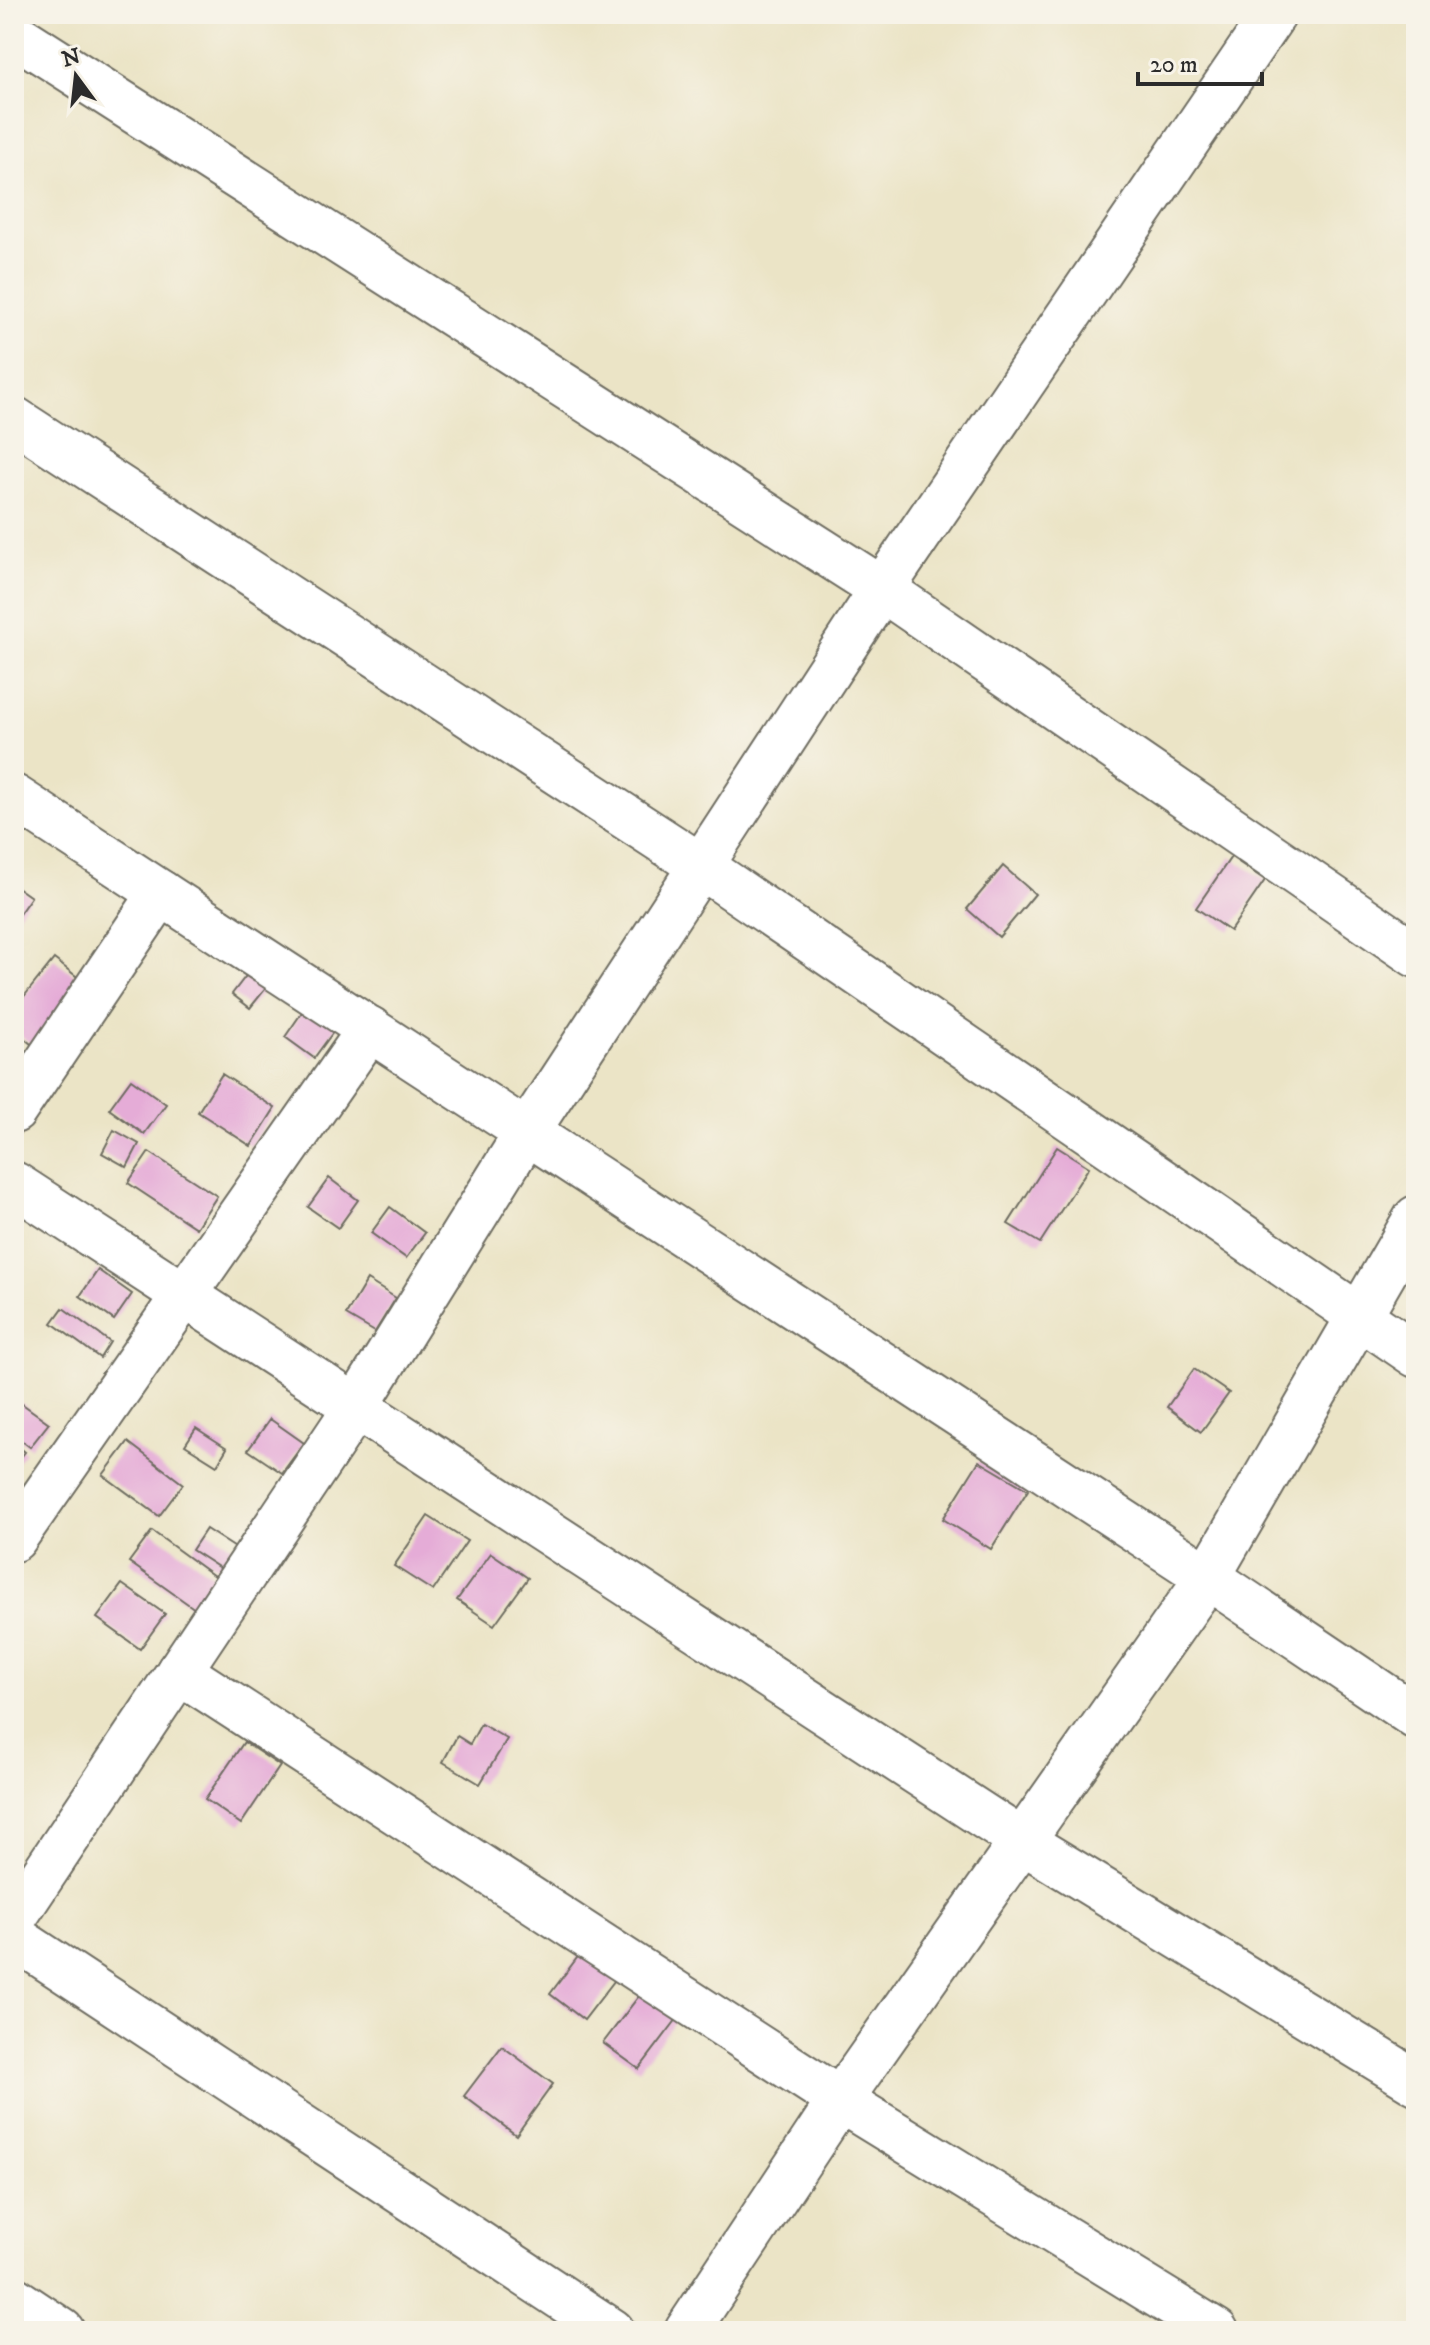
<svg xmlns="http://www.w3.org/2000/svg" width="1430" height="2345" viewBox="0 0 1430 2345" font-family="'IM FELL DW Pica',serif">
<style>
.building{fill:#e5acd7}
.lines{fill:none;stroke-linecap:round;stroke-linejoin:round}
.street-casing{stroke:#6e6c61;stroke-width:48}
.street{stroke:#fff;stroke-width:44}
</style>
<rect width="100%" height="100%" fill="#f7f3e8"/>
<filter id="ink" filterUnits="userSpaceOnUse"><feTurbulence type="fractalNoise" baseFrequency=".0125" numOctaves="2"/><feDisplacementMap in="SourceGraphic" scale="16" xChannelSelector="R" yChannelSelector="G"/><feConvolveMatrix kernelMatrix="1 2 1 2 8 2 1 2 1" color-interpolation-filters="sRGB"/></filter>
<filter id="wash" filterUnits="userSpaceOnUse"><feTurbulence type="fractalNoise" baseFrequency=".006" numOctaves="4" result="noise"/><feDisplacementMap in="SourceGraphic" scale="32" xChannelSelector="R" yChannelSelector="G"/><feGaussianBlur stdDeviation="1.8" result="paint"/><feColorMatrix in="noise" values="0 0 0 0 0 0 0 0 0 0 0 0 0 0 0 0 0 1.4 0 .05"/><feComposite in="paint" operator="in"/></filter>
<g filter="url(#wash)">
<rect width="100%" height="100%" fill="#ebe4c6"/>
<g id="blocks">
<g class="building">
<polygon points="1231,857 1265,880 1230,931 1196,908"/>
<polygon points="1003,866 1035,894 999,937 967,909"/>
<polygon points="14,885 31,897 14,921"/>
<polygon points="54,959 94,990 42,1053 14,1030 14,1009"/>
<polygon points="252,968 271,982 250,1008 232,994"/>
<polygon points="309,1002 339,1024 314,1058 285,1037"/>
<polygon points="222,1074 275,1108 251,1146 198,1112"/>
<polygon points="131,1079 166,1104 144,1134 109,1109"/>
<polygon points="114,1130 139,1144 127,1167 102,1153"/>
<polygon points="1057,1147 1089,1167 1040,1243 1008,1224"/>
<polygon points="149,1152 217,1196 196,1228 128,1183"/>
<polygon points="329,1178 358,1200 338,1228 308,1207"/>
<polygon points="390,1207 425,1233 406,1258 371,1233"/>
<polygon points="98,1270 132,1294 114,1320 80,1296"/>
<polygon points="367,1280 396,1298 375,1332 346,1315"/>
<polygon points="63,1308 110,1342 100,1358 52,1323"/>
<polygon points="1194,1369 1229,1393 1201,1432 1167,1407"/>
<polygon points="14,1398 49,1423 30,1447 14,1435"/>
<polygon points="270,1419 304,1443 282,1473 248,1450"/>
<polygon points="196,1428 227,1448 217,1465 185,1445"/>
<polygon points="128,1442 183,1484 159,1516 103,1475"/>
<polygon points="14,1443 25,1452 14,1466"/>
<polygon points="979,1461 1028,1490 991,1549 943,1519"/>
<polygon points="428,1516 467,1541 433,1591 394,1566"/>
<polygon points="206,1529 240,1551 226,1572 192,1550"/>
<polygon points="152,1531 225,1584 202,1614 129,1562"/>
<polygon points="491,1553 528,1578 494,1625 457,1600"/>
<polygon points="122,1584 165,1614 140,1649 97,1618"/>
<polygon points="481,1724 507,1739 480,1784 443,1762 457,1736 470,1744"/>
<polygon points="244,1742 280,1766 241,1824 205,1799"/>
<polygon points="586,1946 621,1972 584,2020 550,1994"/>
<polygon points="642,1992 677,2019 639,2069 603,2043"/>
<polygon points="502,2046 553,2084 516,2135 464,2096"/>
</g>
</g>
</g>
<g filter="url(#ink)">
<use href="#blocks" fill-opacity="0" stroke="#6e6c61" stroke-width="2"/>
<g class="lines">
<g class="street-casing">
<g id="street">
<polyline points="14,34 882,589 1416,955"/>
<polyline points="14,419 701,866 1416,1355"/>
<polyline points="14,797 1208,1577 1416,1717"/>
<polyline points="14,1111 161,893"/>
<polyline points="14,1184 1022,1841 1416,2082"/>
<polyline points="14,1539 370,1029"/>
<polyline points="179,1671 840,2100 1216,2331"/>
<polyline points="14,1918 356,1407 527,1132 882,589 1274,14"/>
<polyline points="14,1937 612,2331"/>
<polyline points="14,2299 62,2331"/>
<polyline points="687,2331 840,2100 1208,1577 1416,1218"/>
</g>
</g>
<use href="#street" class="street"/>
</g>
</g>
<rect width="1430" height="2345" fill="none" stroke="#f7f3e8" stroke-width="48"/>
<g transform="translate(76 76) rotate(345)" stroke="#f7f3e8" stroke-width="6" paint-order="stroke">
<path d="M0-6L14 30L0 20L-14 30Z" fill="#2b2b2b"/>
<text y="-12" font-size="22" font-weight="bold" text-anchor="middle" fill="#2b2b2b">N</text>
</g>
<path d="M1138 72v12h124v-12" fill="none" stroke="#2b2b2b" stroke-width="4"/>
<text x="1150" y="72" font-size="24" fill="#2b2b2b" stroke="#f7f3e8" stroke-width="6" paint-order="stroke">20 m</text>
</svg>
